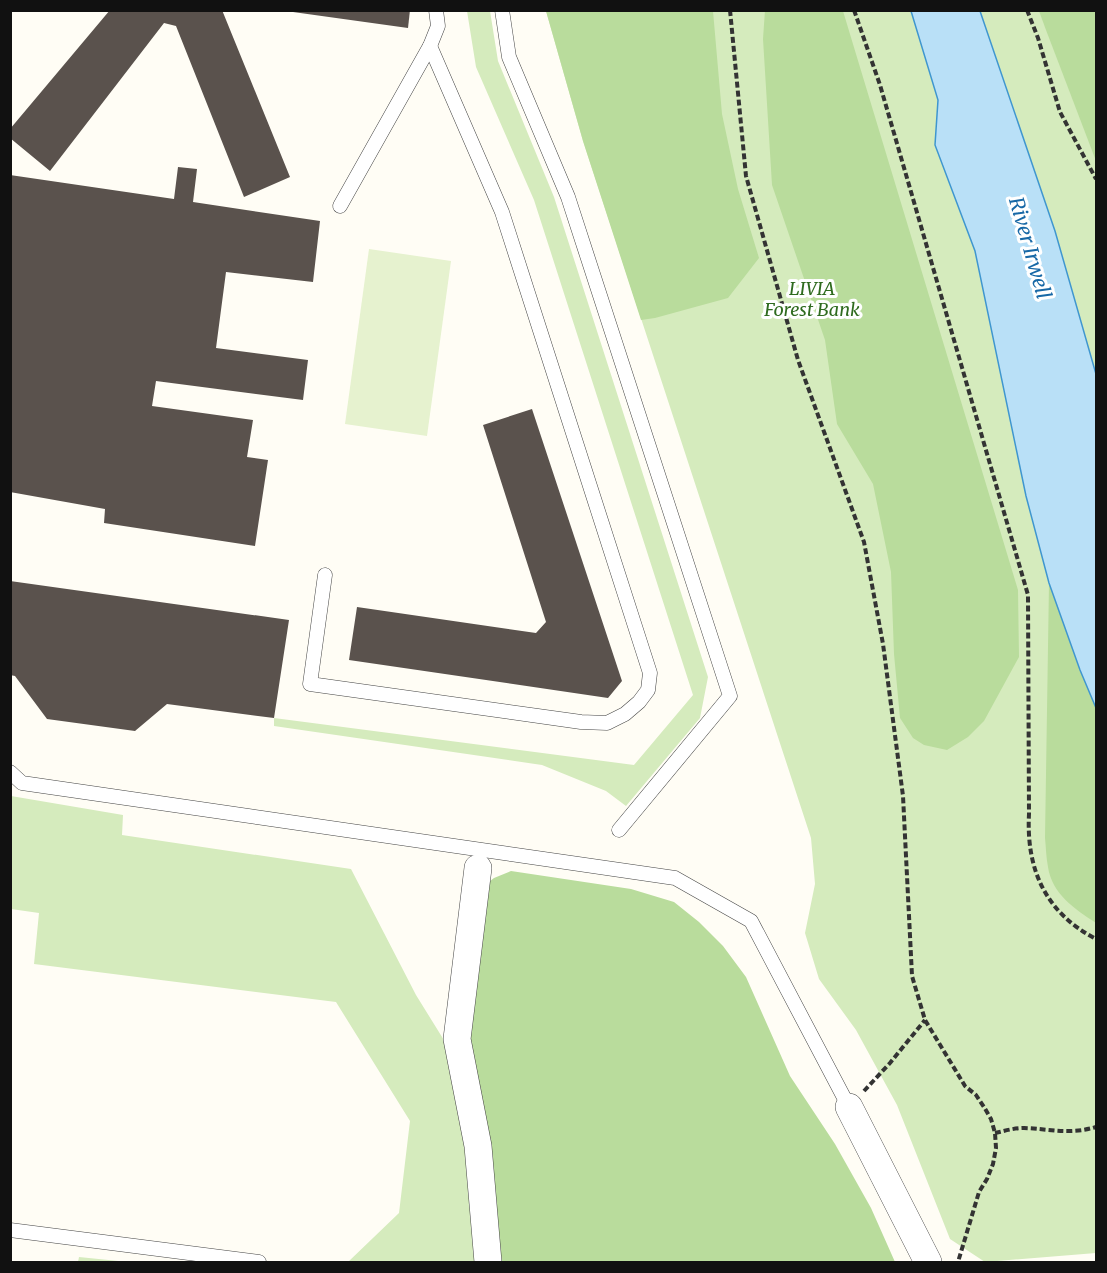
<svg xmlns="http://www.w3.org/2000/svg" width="1107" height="1273" viewBox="0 0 1107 1273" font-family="Merriweather,serif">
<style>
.green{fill:#d5ebbd}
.forest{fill:#b9dc9c}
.pitch{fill:#e6f2cf}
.water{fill:#b9e0f7;stroke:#3f96cf;stroke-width:1.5}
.building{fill:#5a524d}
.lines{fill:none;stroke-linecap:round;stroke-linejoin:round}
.lane-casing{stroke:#444;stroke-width:15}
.street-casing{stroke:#444;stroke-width:28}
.path{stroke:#333;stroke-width:4;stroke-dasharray:6 3;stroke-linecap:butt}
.lane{stroke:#fff;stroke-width:14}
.street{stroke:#fff;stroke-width:27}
.labels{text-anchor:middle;stroke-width:6;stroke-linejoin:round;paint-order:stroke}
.park-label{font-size:18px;font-style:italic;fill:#2f6b1f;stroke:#fff}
.water-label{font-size:20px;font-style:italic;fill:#1768a6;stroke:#fff}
</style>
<rect width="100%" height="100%" fill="#fffdf5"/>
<g class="green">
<polygon points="467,11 490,11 498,61 554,197 708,677 700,718 626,806 606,791 542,765 274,726 274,718 634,765 693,695 534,200 476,67"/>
<polygon points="546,11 911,11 938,100 935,145 975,251 1026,496 1080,670 1096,708 1096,1253 985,1262 950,1239 897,1105 856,1030 819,979 805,933 815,884 811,838 583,141"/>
<polygon points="980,11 1096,11 1096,374 1055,231"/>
<polygon points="11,796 123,815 122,835 351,869 416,995 447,1045 467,1143 479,1262 348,1262 399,1213 410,1121 336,1002 34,964 39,913 11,909"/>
<polygon points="79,1257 128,1262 78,1262"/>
</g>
<g class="forest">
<polygon points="765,10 843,11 1018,590 1019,657 984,721 968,737 947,750 924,745 913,738 900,718 894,654 891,572 873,484 837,424 825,340 772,185 763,39"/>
<polygon points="546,11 713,11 722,114 738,189 759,258 728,298 655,318 641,320 583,141"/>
<polygon points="1039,11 1096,11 1096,161 1046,30"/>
<path d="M1049 583 1080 670 1096 708V923C1075 909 1052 894 1048 867 1046 857 1046 847 1045 838Z"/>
<polygon points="511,871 631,889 674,902 699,922 723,946 746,977 790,1076 835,1144 871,1208 895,1262 502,1262 486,1153 467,1043 485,885 494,878"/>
</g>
<polygon class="pitch" points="369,249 451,261 427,436 345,424"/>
<polygon class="water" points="911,11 980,11 1055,231 1096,374 1096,708 1080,670 1049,583 1026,496 975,251 935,145 938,100"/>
<g class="building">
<polygon points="110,10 222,10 290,177 244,197 176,26 164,23 50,171 10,138 10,129"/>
<polygon points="293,10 410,10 408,28 293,12"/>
<polygon points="178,167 197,169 193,202 320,221 313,282 226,272 216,348 308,360 303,400 156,381 152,406 253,420 247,457 268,460 255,546 104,523 105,509 10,492 10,175 174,199"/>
<polygon points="532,409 622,681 608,698 349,660 357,607 536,633 546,622 483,425"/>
<polygon points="10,581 289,620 274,718 167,704 135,731 47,719 15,676 10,675"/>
</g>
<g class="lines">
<g class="lane-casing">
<g id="lane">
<polyline points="502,10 509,57 568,197 730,696 619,830"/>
<polyline points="340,206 430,46 438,26 436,10"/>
<polyline points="325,575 310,684 581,722 607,723 625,714 639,702 648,690 650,673 502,212 430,46"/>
<polyline points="10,772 22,783 675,878 751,921 849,1107"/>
<polyline points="10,1230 259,1262"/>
</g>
</g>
<g class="street-casing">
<g id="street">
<polyline points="478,868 457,1039 478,1146 488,1262"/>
<polyline points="849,1107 928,1262"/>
</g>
</g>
<g class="path">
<polyline points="730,10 746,176 798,360 864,542 883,644 903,796 912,976 925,1020 965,1086 976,1095 984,1107 991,1119 995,1133 996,1148 993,1164 987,1179 979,1192 958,1262"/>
<path d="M854 10 880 85 1028 595 1029 814C1026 870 1046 913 1096 939"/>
<polyline points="1027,10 1038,38 1060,112 1096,179"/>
<polyline points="864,1091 890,1063 925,1020"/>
<path d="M995 1133C1004 1131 1014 1128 1024 1128 1051 1129 1069 1135 1096 1127"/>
</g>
<use href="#lane" class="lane"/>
<use href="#street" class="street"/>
</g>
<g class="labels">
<g class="park-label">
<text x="812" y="295">LIVIA<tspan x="812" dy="21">Forest Bank</tspan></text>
</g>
<g class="water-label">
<text transform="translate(1030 248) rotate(74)" y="7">River Irwell</text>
</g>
</g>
<rect width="1107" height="1273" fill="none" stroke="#111111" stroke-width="24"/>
</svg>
